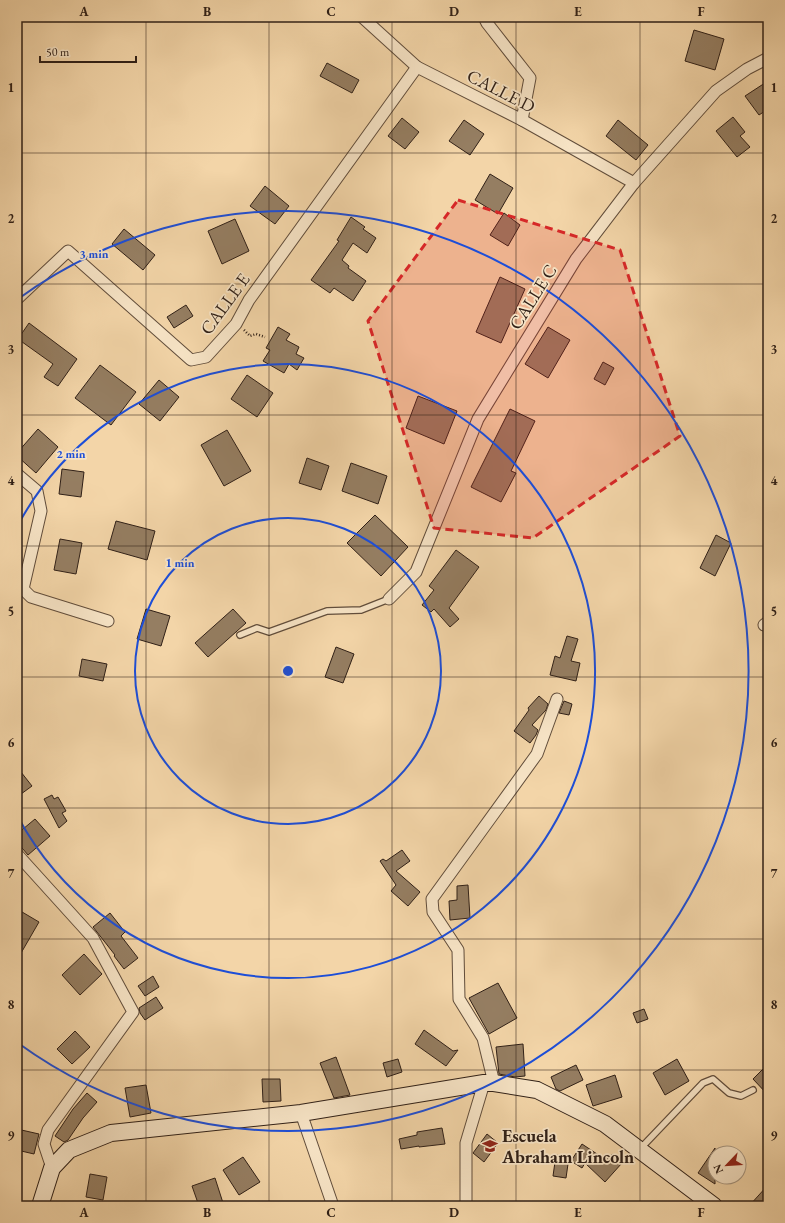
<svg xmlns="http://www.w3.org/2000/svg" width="785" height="1223" viewBox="0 0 785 1223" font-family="'EB Garamond',serif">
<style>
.building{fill:#957e62;stroke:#302017}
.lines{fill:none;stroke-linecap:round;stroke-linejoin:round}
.lane-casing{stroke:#614d3b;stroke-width:8}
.street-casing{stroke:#614d3b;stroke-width:13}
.secondary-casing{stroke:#302017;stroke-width:18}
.path{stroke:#302017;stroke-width:2.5;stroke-dasharray:1 2;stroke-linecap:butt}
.lane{stroke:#f7e4c6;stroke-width:5.5}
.street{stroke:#f7e4c6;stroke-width:11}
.secondary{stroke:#f7e4c6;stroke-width:16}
.marked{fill:#d62828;fill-opacity:0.2;stroke:#d62828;stroke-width:3;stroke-dasharray:8 5;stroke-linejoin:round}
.grid{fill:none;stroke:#302017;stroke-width:1;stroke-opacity:0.55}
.ring{fill:none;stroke:#1d4ed8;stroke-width:2}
.labels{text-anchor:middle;stroke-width:3.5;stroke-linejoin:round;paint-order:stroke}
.street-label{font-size:18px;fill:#302017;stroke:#f7e4c6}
.poi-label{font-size:18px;font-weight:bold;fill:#302017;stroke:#f7e4c6;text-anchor:start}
.centre{fill:#1d4ed8;stroke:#f7e4c6;stroke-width:2}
.ring-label{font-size:12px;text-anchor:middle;font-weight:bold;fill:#1d4ed8;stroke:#f7e4c6;stroke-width:3.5;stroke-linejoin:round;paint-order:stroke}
.neatline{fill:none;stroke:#302017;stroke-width:1.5}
.grid-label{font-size:13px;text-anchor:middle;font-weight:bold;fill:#302017}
</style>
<rect width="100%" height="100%" fill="#f3d5a8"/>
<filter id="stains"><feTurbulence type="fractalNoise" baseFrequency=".005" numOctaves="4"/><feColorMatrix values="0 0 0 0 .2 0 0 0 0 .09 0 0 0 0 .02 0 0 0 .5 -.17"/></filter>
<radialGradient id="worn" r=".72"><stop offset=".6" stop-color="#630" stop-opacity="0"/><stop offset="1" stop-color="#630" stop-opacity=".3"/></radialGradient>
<g class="building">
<polygon points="694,30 724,39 715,70 685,61"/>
<polygon points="327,63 359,80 352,93 320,76"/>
<polygon points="768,81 768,109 759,115 745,96"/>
<polygon points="733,117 745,132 740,136 750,147 737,157 716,131"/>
<polygon points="402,118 419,132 405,149 388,136"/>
<polygon points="464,120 484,134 470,155 449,141"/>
<polygon points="618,120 648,145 636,160 606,136"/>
<polygon points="490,174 513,188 498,214 475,200"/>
<polygon points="265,186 289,206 275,224 250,206"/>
<polygon points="504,213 520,225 508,246 490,235"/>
<polygon points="351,217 365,227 363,229 376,238 367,253 353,243 342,260 349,266 348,268 366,281 353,301 334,288 330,293 311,280 339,241 337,240"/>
<polygon points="235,219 249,251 222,264 208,231"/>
<polygon points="124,229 155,255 143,270 112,244"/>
<polygon points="500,277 525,289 501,343 476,332"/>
<polygon points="186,305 193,316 174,328 167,317"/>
<polygon points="29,323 77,359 58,386 44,377 53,364 18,339"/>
<polygon points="278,327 290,334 286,340 299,347 296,354 304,358 297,370 289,364 284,373 263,361 270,350 266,348"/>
<polygon points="548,327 570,340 548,378 525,364"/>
<polygon points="603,362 614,368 605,385 594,379"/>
<polygon points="100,365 136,392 111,425 75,398"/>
<polygon points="247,375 273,393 257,417 231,399"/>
<polygon points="159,380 179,397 160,421 139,404"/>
<polygon points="418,396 457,411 444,444 406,428"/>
<polygon points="510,409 535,421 511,471 516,473 501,502 471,487"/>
<polygon points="38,429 58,447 36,473 17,456 17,453"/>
<polygon points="227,430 251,471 224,486 201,445"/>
<polygon points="307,458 329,466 321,490 299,483"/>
<polygon points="351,463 387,476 378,504 342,491"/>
<polygon points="62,469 84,472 81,497 59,494"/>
<polygon points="375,515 408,547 381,576 347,543"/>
<polygon points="116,521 155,531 147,560 108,549"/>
<polygon points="716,535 731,543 715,576 700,568"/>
<polygon points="60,539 82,543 76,574 54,570"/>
<polygon points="456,550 479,567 449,608 459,619 450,627 434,609 431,612 422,605 434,590 429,586"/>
<polygon points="146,609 170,616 161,646 137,639"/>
<polygon points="233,609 246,623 208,657 195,643"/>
<polygon points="567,636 578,639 571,661 580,663 576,681 550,675 555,656 560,658"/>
<polygon points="336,647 354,654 343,683 325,677"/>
<polygon points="82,659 107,664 103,681 79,676"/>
<polygon points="539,696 548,704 546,710 532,725 538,730 536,735 530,743 514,731 529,710 528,708"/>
<polygon points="564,701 572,704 569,715 559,713"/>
<polygon points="17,767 32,786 17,797"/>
<polygon points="52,795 54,799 58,797 66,811 62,813 67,821 59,828 44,799"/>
<polygon points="35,819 50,836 28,855 17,842 17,834"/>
<polygon points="402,850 410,861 396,871 420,892 408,906 391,891 396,885 380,861 383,859 386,861"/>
<polygon points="468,885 470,918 450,920 449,901 457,900 457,886"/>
<polygon points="17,909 39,922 17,960"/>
<polygon points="110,913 125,932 121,936 138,958 124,969 114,956 115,955 93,927"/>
<polygon points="84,954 102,974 80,995 62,975"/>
<polygon points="153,976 159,987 145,996 138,986"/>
<polygon points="498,983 517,1018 489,1034 469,998"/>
<polygon points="156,997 163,1008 145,1020 140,1013 139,1008"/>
<polygon points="644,1009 648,1019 637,1023 633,1013"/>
<polygon points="424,1030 453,1051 458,1050 446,1066 415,1044"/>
<polygon points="75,1031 90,1047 72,1064 57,1049"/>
<polygon points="523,1044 525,1076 515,1077 499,1074 496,1047"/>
<polygon points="336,1057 350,1095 334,1098 320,1063"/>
<polygon points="398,1059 402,1072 387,1077 383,1063"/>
<polygon points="677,1059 689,1081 665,1095 653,1073"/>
<polygon points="768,1064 768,1095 753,1079"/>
<polygon points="576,1065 583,1080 560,1091 556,1089 551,1077"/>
<polygon points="615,1075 622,1097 593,1106 586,1085"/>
<polygon points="262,1079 280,1079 281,1101 263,1102"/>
<polygon points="146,1085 151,1113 130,1117 125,1088"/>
<polygon points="87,1093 97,1102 83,1118 68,1140 64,1142 55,1136 73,1109"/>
<polygon points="442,1128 445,1144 419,1147 419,1146 401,1149 399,1139 417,1135 417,1132"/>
<polygon points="17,1129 39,1134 34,1154 17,1150"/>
<polygon points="487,1134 498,1143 484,1162 473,1153"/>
<polygon points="582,1144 606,1160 612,1154 622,1163 605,1182 585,1163 582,1168 571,1161"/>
<polygon points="715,1148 715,1184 698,1173"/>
<polygon points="556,1155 569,1157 566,1178 553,1176"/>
<polygon points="243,1157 260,1182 239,1195 223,1170"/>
<polygon points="90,1174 107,1177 103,1200 86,1197"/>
<polygon points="215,1178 224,1206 199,1206 192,1186"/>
<polygon points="768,1185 768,1206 749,1206"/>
</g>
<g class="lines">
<g class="lane-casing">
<g id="lane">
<polyline points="240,635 257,628 269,632 327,611 361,610 389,599"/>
<polyline points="640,1149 703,1083 713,1079 729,1093 741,1096 753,1090"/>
</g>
</g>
<g class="street-casing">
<g id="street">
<polyline points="362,17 417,67 522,120 634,183"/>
<polyline points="484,17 487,23 530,78 522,120"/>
<polyline points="17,299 68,251 191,360 206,357 236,324 249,300 417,67"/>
<polyline points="17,474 37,491 41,511 23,589 31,597 108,621"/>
<polyline points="389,599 416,572 478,419 576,259 634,183 716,91 747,69 768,58"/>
<polyline points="764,625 768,622"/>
<polyline points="17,854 93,938 133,1012 48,1130 44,1144 52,1168"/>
<polyline points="494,1083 483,1038 459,999 458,950 433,912 432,899 537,754 557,699"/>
<polyline points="301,1113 333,1206"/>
<polyline points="466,1206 466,1143 484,1083"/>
</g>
</g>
<g class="secondary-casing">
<polyline id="secondary" points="40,1206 52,1168 69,1150 111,1133 301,1113 484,1083 494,1083 537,1090 605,1124 714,1206"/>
</g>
<polyline class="path" points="244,330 250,336 256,334 265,337"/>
<use href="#lane" class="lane"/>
<use href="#street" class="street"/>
<use href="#secondary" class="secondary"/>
</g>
<path class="marked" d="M458 200 620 250 680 436 533 538 434 528 368 321Z"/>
<path class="grid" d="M146 17V1206M269 17V1206M392 17V1206M516 17V1206M640 17V1206M17 153H768M17 284H768M17 415H768M17 546H768M17 677H768M17 808H768M17 939H768M17 1070H768"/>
<g class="ring">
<circle cx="288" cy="671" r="153"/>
<path d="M18 525A307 307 0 1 1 18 817"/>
<path d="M18 299A460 460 0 1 1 18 1043"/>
</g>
<defs>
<g id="school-bare" transform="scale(1.2)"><path d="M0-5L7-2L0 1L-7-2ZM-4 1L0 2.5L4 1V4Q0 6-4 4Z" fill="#8f2418" stroke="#f7e4c6" stroke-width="2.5" paint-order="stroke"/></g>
</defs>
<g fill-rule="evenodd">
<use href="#school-bare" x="490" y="1146"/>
</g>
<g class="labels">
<g class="street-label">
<text transform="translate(501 91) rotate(27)" y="6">CALLE D</text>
<text transform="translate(533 297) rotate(-58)" y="6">CALLE C</text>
<text transform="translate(225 304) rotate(-54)" y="6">CALLE E</text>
</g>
<g class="poi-label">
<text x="502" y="1142">Escuela<tspan x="502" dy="21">Abraham Lincoln</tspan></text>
</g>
</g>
<circle cx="288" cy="671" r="6" class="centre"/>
<g class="ring-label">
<text x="94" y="258">3 min</text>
<text x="71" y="458">2 min</text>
<text x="180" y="567">1 min</text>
</g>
<rect width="785" height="1223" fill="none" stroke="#f3d5a8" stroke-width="44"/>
<g transform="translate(727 1165) rotate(245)"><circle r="19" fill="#f7e4c6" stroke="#a79680"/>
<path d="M0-3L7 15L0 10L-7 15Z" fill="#8f2418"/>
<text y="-6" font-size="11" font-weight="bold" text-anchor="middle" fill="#302017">N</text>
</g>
<path d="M40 56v6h96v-6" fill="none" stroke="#302017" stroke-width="2"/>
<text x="46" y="56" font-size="12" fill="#302017" stroke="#f7e4c6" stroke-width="3" paint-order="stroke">50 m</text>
<rect x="22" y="22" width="741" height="1179" class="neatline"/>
<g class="grid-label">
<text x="84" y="16">A</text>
<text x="207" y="16">B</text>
<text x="331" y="16">C</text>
<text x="454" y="16">D</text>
<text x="578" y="16">E</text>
<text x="701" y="16">F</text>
<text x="11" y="92">1</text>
<text x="774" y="92">1</text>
<text x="11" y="223">2</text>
<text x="774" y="223">2</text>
<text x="11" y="354">3</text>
<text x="774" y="354">3</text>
<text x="11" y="485">4</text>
<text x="774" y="485">4</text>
<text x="11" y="616">5</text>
<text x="774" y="616">5</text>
<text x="11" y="747">6</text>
<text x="774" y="747">6</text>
<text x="11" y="878">7</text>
<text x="774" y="878">7</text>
<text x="11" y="1009">8</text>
<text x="774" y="1009">8</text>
<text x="11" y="1140">9</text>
<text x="774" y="1140">9</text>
<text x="84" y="1217">A</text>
<text x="207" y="1217">B</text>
<text x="331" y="1217">C</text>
<text x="454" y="1217">D</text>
<text x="578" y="1217">E</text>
<text x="701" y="1217">F</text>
</g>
<rect width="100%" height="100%" filter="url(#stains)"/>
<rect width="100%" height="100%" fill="url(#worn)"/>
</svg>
